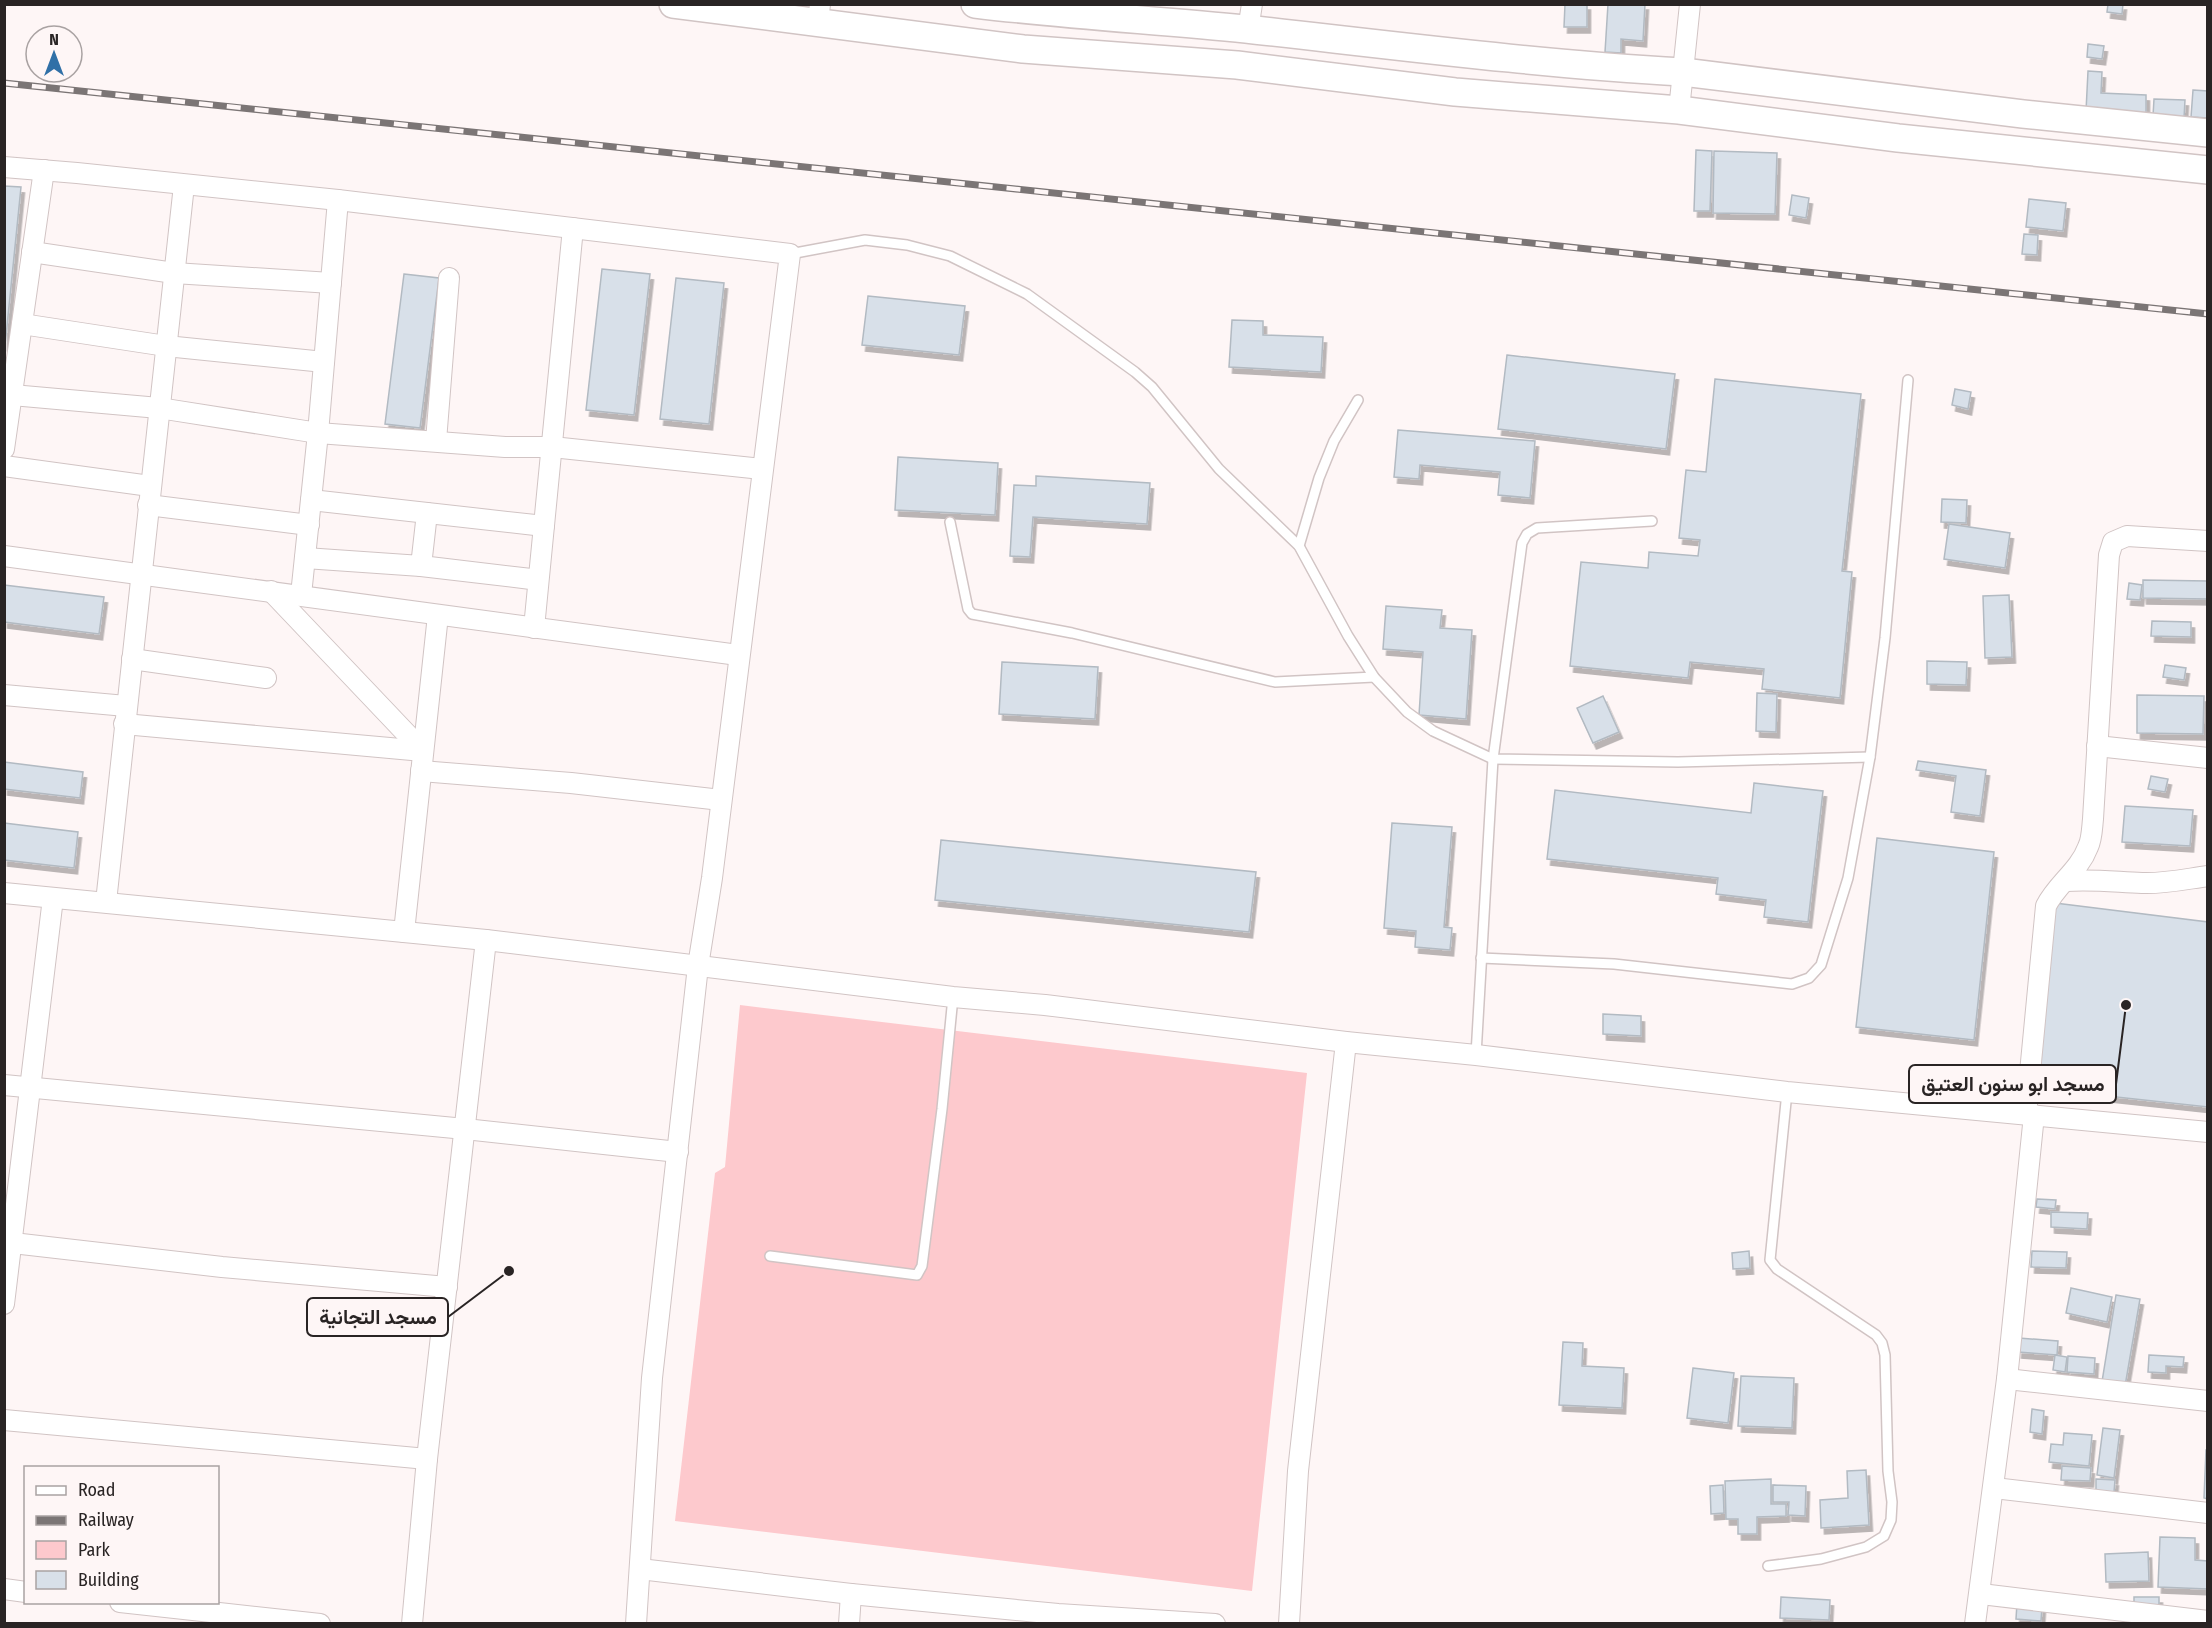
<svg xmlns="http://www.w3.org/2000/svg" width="2212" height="1628" viewBox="0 0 2212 1628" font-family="'Fira Sans Condensed',Vazirmatn,sans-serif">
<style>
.green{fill:#fdc9cd}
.building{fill:#d8e0e9;stroke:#b2bac2;stroke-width:1.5;filter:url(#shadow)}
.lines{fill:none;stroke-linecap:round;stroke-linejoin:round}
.service-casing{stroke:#d1c4c4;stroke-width:12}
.minor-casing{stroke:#d1c4c4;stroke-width:22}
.secondary-casing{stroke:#d1c4c4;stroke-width:30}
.service{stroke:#fff;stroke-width:9}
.minor{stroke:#fff;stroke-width:20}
.secondary{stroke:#fff;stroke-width:27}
.rail-casing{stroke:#7b7575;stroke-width:7}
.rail{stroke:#fef6f6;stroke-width:4.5;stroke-dasharray:14;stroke-linecap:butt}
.leader{fill:none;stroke:#292424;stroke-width:2}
.callout-dot{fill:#292424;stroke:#fef6f6;stroke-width:2}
.callout{fill:#fef6f6;stroke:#292424;stroke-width:2}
.callout-label{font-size:20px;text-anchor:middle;font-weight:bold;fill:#292424}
</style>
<defs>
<filter id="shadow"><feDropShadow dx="3.5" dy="6" stdDeviation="0" flood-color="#0004"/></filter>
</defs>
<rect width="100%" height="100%" fill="#fef6f6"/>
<polygon class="green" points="740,1005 1307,1073 1252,1591 675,1521 715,1173 725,1167"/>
<g class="building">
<polygon points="1565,4 1587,4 1587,27 1564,27"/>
<polygon points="1608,4 1645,4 1643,41 1621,39 1621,53 1605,52"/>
<polygon points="2108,4 2123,4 2122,14 2107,12"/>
<polygon points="2088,44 2104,46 2102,59 2087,57"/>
<polygon points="2088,71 2102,72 2101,93 2146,95 2146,113 2086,111"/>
<polygon points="2193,90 2208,91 2208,118 2191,117"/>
<polygon points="2154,99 2185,100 2184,118 2153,116"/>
<polygon points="1696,150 1712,151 1710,211 1694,211"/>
<polygon points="1714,151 1777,153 1775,214 1713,213"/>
<polygon points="4,186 21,187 5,346 4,345"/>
<polygon points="1792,195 1809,198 1806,218 1789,215"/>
<polygon points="2029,199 2066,203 2063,231 2026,227"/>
<polygon points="2024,234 2038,235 2037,255 2022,254"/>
<polygon points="602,269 650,274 634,415 586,410"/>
<polygon points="404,274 439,278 420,428 385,424"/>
<polygon points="676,278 724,283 709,424 660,419"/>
<polygon points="868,296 965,306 959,355 862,345"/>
<polygon points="1232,320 1263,321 1263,335 1323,337 1321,372 1229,367"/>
<polygon points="1507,355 1675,374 1666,449 1498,429"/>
<polygon points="1715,379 1861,394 1842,571 1852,572 1840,698 1762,689 1764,669 1690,662 1688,678 1570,666 1581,562 1648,568 1649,552 1698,556 1700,540 1679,538 1686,470 1706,472"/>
<polygon points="1955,389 1971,392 1968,409 1952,405"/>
<polygon points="1398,430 1535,441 1530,498 1498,495 1500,472 1420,465 1419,479 1394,477"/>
<polygon points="898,457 998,463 995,515 895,510"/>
<polygon points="1036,476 1150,483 1147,524 1033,517 1030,557 1010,556 1014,485 1036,486"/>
<polygon points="1942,499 1967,500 1966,523 1941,522"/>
<polygon points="1949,524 2010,533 2005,568 1944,559"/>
<polygon points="2143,580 2208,581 2208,599 2143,598"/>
<polygon points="2129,583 2142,585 2140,600 2127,599"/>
<polygon points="4,585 104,597 99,634 4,622"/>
<polygon points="2009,595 2012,657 1985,658 1983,596"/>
<polygon points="1386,606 1442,610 1440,628 1472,630 1466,719 1419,715 1423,652 1383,649"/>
<polygon points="2152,621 2191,622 2191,637 2151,636"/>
<polygon points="1927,661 1967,662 1966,685 1927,684"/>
<polygon points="1002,662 1098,667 1095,719 999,714"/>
<polygon points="2165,665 2186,668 2184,680 2163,677"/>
<polygon points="1757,693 1777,694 1776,732 1756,731"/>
<polygon points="2137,695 2204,696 2203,734 2137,733"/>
<polygon points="1603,696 1619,732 1593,743 1577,708"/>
<polygon points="1918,761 1986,770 1980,816 1951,812 1956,776 1916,770"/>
<polygon points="4,762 83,772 80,798 4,789"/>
<polygon points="2151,776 2168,779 2165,792 2148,789"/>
<polygon points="1754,783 1823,791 1808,922 1764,917 1766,900 1716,894 1718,878 1547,859 1555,790 1751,813"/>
<polygon points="2125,806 2193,810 2190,846 2122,842"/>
<polygon points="4,823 78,832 74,868 4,860"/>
<polygon points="1392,823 1452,827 1444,927 1452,928 1450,950 1415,947 1416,931 1384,928"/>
<polygon points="1877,838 1994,852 1974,1040 1856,1027"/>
<polygon points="941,840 1256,872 1249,932 935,900"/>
<polygon points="2055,903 2208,922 2208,1107 2034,1088"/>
<polygon points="1603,1014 1641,1016 1641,1036 1603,1034"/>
<polygon points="2037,1199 2056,1200 2055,1209 2036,1207"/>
<polygon points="2051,1212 2088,1213 2087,1229 2051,1227"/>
<polygon points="1749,1251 1750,1268 1733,1269 1732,1253"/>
<polygon points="2032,1251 2067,1252 2066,1268 2031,1267"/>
<polygon points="2071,1288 2112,1297 2107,1322 2066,1313"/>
<polygon points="2116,1295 2140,1299 2124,1392 2101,1388"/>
<polygon points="2019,1338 2058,1341 2057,1355 2018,1352"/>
<polygon points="1563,1342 1583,1343 1582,1366 1624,1368 1622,1408 1559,1405"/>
<polygon points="2055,1355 2067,1357 2065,1372 2053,1370"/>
<polygon points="2149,1355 2184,1357 2183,1367 2166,1366 2166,1373 2148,1372"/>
<polygon points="2068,1356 2095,1358 2094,1374 2067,1372"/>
<polygon points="1693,1368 1734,1373 1728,1423 1687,1418"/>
<polygon points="1741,1376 1794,1378 1792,1428 1738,1426"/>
<polygon points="2032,1409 2044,1411 2042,1434 2030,1432"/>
<polygon points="2103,1428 2120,1430 2114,1478 2097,1475"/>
<polygon points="2064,1433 2092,1435 2089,1466 2049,1462 2051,1444 2063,1445"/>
<polygon points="2206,1450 2208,1450 2208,1499 2204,1498"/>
<polygon points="2062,1466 2091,1468 2090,1481 2061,1480"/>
<polygon points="1866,1470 1869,1525 1821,1528 1820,1500 1848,1498 1847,1471"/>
<polygon points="1771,1479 1771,1504 1786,1504 1786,1516 1757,1517 1757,1534 1738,1534 1738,1519 1726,1519 1725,1481"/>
<polygon points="2096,1479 2115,1480 2114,1492 2096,1491"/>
<polygon points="1723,1485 1724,1513 1711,1514 1710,1486"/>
<polygon points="1773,1485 1806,1486 1805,1516 1788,1515 1789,1502 1773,1502"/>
<polygon points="2160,1537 2195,1538 2195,1560 2208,1561 2208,1589 2158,1587"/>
<polygon points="2148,1552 2149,1581 2106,1582 2105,1554"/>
<polygon points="1781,1597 1830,1600 1829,1620 1780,1618"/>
<rect x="2134" y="1597" width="25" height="12"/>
<polygon points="2017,1603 2042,1606 2041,1621 2016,1619"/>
</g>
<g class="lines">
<g class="service-casing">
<g id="service">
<polyline points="790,254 865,240 907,245 950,256 1027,294 1135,372 1152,387 1219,469 1299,546 1348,636 1374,677 1407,712 1433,731 1493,759 1678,762 1870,757"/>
<polyline points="950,522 968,609 972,614 1072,633 1275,682 1374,677"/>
<polyline points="1299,546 1319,478 1334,441 1358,400"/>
<polyline points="1481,958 1614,964 1792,984 1809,978 1821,965 1848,878 1870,757 1885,638 1908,380"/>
<polyline points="1476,1055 1493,759 1522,543 1527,534 1537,528 1652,521"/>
<polyline points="770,1256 917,1275 922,1266 942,1109 953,997"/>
<polyline points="1768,1566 1821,1559 1866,1547 1884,1536 1891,1520 1892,1502 1888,1471 1885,1355 1882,1343 1876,1335 1777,1269 1770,1260 1787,1092"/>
</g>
</g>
<g class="minor-casing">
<g id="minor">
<polyline points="818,23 820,4"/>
<polyline points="1248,30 1252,4"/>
<polyline points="1679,110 1690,4"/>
<polyline points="4,167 77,173 338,200 790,254 712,878 698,966 652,1378 636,1624"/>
<polyline points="32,252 174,273 331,283"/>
<polyline points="22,324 166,346 324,362"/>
<polyline points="12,395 159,408 318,433 505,447 552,447 762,469"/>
<polyline points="436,441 449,278"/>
<polyline points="4,449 44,170"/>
<polyline points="4,466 150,486"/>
<polyline points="311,500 544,526"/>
<polyline points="148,505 309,525"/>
<polyline points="4,556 738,655"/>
<polyline points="305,558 421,566 427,513"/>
<polyline points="421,566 531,579"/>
<polyline points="271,591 423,751"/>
<polyline points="301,595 318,433 338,200"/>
<polyline points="534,628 573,228"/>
<polyline points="132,659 266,678"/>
<polyline points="4,695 126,706"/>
<polyline points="124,724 423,751"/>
<polyline points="2097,746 2208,758"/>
<polyline points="421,771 571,783 721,800"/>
<path d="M2066 881C2092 879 2116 882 2142 883 2164 884 2186 879 2208 876"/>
<polyline points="4,893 486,940 953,997 1045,1005 1346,1042 1476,1055 1787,1092 2208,1132"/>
<polyline points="106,902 184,185"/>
<polyline points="404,932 438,615"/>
<polyline points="4,1085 465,1129 678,1152"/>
<path d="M2026 1114 2046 906C2057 884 2079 871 2088 847 2092 839 2092 828 2093 819L2109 555 2113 542 2127 536 2208 541"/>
<polyline points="4,1242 222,1267 447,1287"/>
<polyline points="4,1304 53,898"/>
<polyline points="2007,1379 2208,1401"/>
<polyline points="4,1420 427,1459"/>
<polyline points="1994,1488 2208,1513"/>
<polyline points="640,1569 851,1594 1058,1614 1215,1624"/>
<polyline points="4,1589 26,1592"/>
<polyline points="1981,1594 2208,1621"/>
<polyline points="120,1602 320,1624"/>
<polyline points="412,1624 427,1459 486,940"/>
<polyline points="849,1624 851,1594"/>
<polyline points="1289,1624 1298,1471 1346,1042"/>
<polyline points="1975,1624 2007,1379 2034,1115"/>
</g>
</g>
<g class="secondary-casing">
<g id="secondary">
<polyline points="673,4 1023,49 1237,65 1455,92 1679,110 1898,138 2208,170"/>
<path d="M975 4C1065 15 1155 20 1246 29 1391 45 1537 64 1683 72L2023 114 2208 133"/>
</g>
</g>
<use href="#service" class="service"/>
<use href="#minor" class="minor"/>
<use href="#secondary" class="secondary"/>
<g class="rail-casing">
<polyline id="rail" points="4,83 2208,314"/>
</g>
<use href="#rail" class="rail"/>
</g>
<path class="leader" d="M2126 1005L2116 1084M509 1271L448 1317"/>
<g class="callout-dot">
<circle cx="2126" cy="1005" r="6"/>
<circle cx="509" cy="1271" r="6"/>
</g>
<g class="callout">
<rect x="1909" y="1065" width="207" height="38" rx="6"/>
<rect x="307" y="1298" width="141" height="38" rx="6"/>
</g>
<g class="callout-label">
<text x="2013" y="1091">مسجد ابو سنون العتيق</text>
<text x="378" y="1324">مسجد التجانية</text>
</g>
<rect width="2212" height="1628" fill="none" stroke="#292424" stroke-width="12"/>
<rect x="24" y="1466" width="195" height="138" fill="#fef6f6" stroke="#a9a2a2" stroke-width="1.5"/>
<rect x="36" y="1486" width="30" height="9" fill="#ffffff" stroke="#a9a2a2" stroke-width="1.5"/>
<text x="78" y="1496" font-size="18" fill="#292424">Road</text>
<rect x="36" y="1516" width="30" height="9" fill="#7b7575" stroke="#a9a2a2" stroke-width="1.5"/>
<text x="78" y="1526" font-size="18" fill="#292424">Railway</text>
<rect x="36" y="1541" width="30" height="18" fill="#fdc9cd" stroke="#a9a2a2" stroke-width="1.5"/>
<text x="78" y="1556" font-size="18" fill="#292424">Park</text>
<rect x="36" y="1571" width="30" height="18" fill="#d8e0e9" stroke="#a9a2a2" stroke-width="1.5"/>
<text x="78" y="1586" font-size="18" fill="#292424">Building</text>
<g transform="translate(54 54)"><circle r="28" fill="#fef6f6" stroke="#a9a2a2" stroke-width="1.5"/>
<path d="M0-4.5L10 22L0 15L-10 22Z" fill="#3070a7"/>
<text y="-9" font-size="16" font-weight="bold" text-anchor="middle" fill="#292424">N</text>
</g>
</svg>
